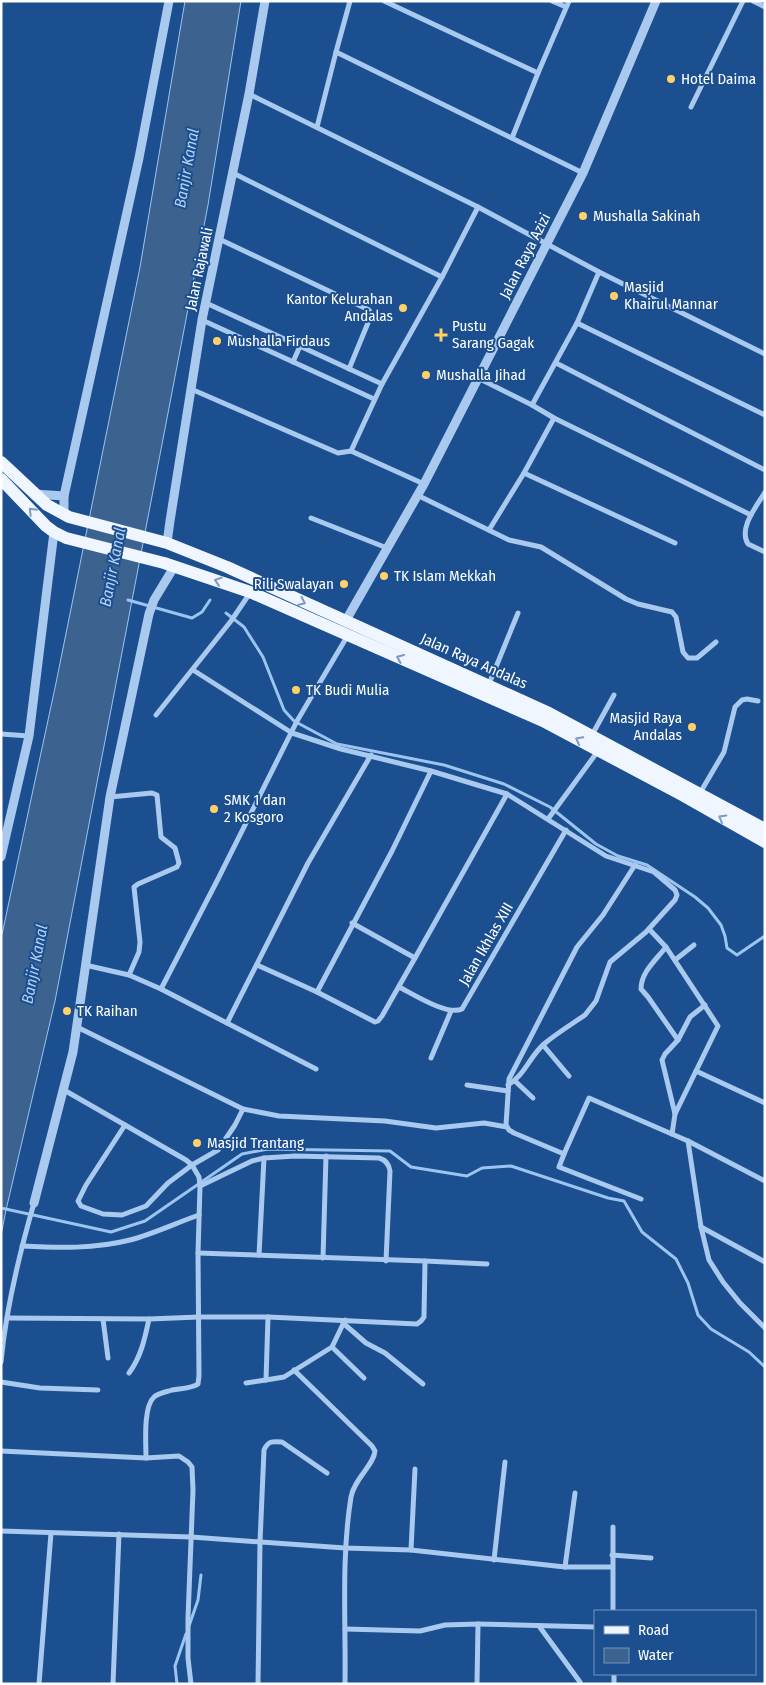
<svg xmlns="http://www.w3.org/2000/svg" width="766" height="1685" viewBox="0 0 766 1685" font-family="'Fira Sans Condensed',sans-serif">
<style>
.water{fill:#3c6290;stroke:#9cc4f0}
.lines{fill:none;stroke-linecap:round;stroke-linejoin:round}
.stream{stroke:#9cc4f0;stroke-width:3}
.minor{stroke:#a9c9ee;stroke-width:5}
.tertiary{stroke:#a9c9ee;stroke-width:9}
.primary{stroke:#f0f6ff;stroke-width:12}
.oneway{stroke:#7b9ac1}
.poi-dot{fill:#ffd166;stroke:#1b4f8f;stroke-width:2}
.labels{text-anchor:middle;stroke-width:4;stroke-linejoin:round;paint-order:stroke}
.poi-label{font-size:15px;fill:#fff;stroke:#1b4f8f;text-anchor:start}
.street-label{font-size:15px;fill:#fff;stroke:#1b4f8f}
.water-label{font-size:16px;font-style:italic;fill:#b5d3f5;stroke:#1b4f8f}
</style>
<rect width="100%" height="100%" fill="#1b4f8f"/>
<polygon class="water" points="185,1 241,1 208,205 55,1001 6,1210 1,1235 1,939 56,683 140,267"/>
<g class="lines">
<g class="stream">
<polyline points="128,600 192,618 202,612 210,600"/>
<polyline points="226,613 244,627 263,657 284,710 294,721 337,744 444,765 504,784 550,807 596,844 618,856 647,865 695,897 708,908 721,925 725,936 727,948 737,955 765,936"/>
<polyline points="1,1208 111,1232 145,1221 242,1154 268,1149 390,1151 411,1167 467,1176 482,1168 511,1166 608,1198 624,1201 642,1232 676,1259 688,1283 698,1315 711,1329 749,1352 765,1367"/>
<polyline points="189,1626 198,1600 201,1575"/>
<polyline points="177,1684 175,1666 186,1634"/>
</g>
<g class="minor">
<polyline points="384,1 538,73 512,138"/>
<polyline points="552,1 566,7"/>
<polyline points="753,1 765,7"/>
<polyline points="336,52 350,1"/>
<polyline points="538,73 569,1"/>
<polyline points="249,94 478,207"/>
<polyline points="691,107 743,1"/>
<polyline points="317,127 336,52 583,173"/>
<polyline points="233,173 442,277"/>
<polyline points="219,239 369,310 371,315 370,318 349,369"/>
<polyline points="206,303 382,384"/>
<polyline points="202,320 374,399"/>
<polyline points="577,323 765,415"/>
<polyline points="293,362 300,346"/>
<polyline points="556,363 765,470"/>
<polyline points="478,378 532,405 577,323 599,272"/>
<polyline points="191,389 338,453 351,451 424,484"/>
<polyline points="532,405 554,418 751,515"/>
<polyline points="351,451 382,384 442,277 478,207 599,272 765,354"/>
<polyline points="524,473 554,418"/>
<path d="M765 492C757 506 738 528 748 544L765 552"/>
<polyline points="417,495 509,540 541,547 626,599 638,604 672,612 676,617 683,652 688,658 697,658 716,642"/>
<polyline points="311,518 387,548"/>
<polyline points="489,530 524,473 675,543"/>
<path d="M193 670 292 733 341 749 431 771 507 794 606 856 654 872 675 890 677 895 675 900 646 932 610 962 596 1001 585 1015C572 1024 557 1033 544 1044 530 1056 525 1075 508 1085"/>
<polyline points="489,684 518,613"/>
<polyline points="156,715 231,621 250,593"/>
<polyline points="1,734 29,736"/>
<polyline points="592,735 614,695"/>
<polyline points="700,793 724,752 735,707 742,700 747,699 758,701"/>
<polyline points="110,797 152,793 157,795 161,837 175,848 179,863 177,867 138,884 134,887 140,942 139,952 129,975"/>
<polyline points="548,819 598,751"/>
<polyline points="635,865 603,915 577,947 509,1079 506,1125 509,1130 514,1133 564,1154 589,1098 688,1141 765,1181"/>
<polyline points="352,923 415,958 507,794"/>
<polyline points="649,929 666,947 718,1026 675,1114 672,1134"/>
<path d="M666 947C656 960 641 972 641 989L648 997 678 1040"/>
<polyline points="675,960 694,945"/>
<polyline points="85,965 129,975 161,989 316,1069"/>
<polyline points="257,965 317,992 375,1022 378,1021 382,1016 415,958"/>
<path d="M399 987C413 994 447 1016 462 1009L566 830"/>
<polyline points="161,989 218,879 297,721 348,635"/>
<polyline points="317,992 392,851 431,771"/>
<polyline points="227,1023 308,863 371,755"/>
<polyline points="77,1027 243,1109 279,1116 385,1121 436,1128 484,1123 507,1127"/>
<polyline points="543,1045 569,1076"/>
<polyline points="431,1058 451,1011"/>
<polyline points="696,1071 765,1103"/>
<polyline points="515,1081 533,1098"/>
<polyline points="467,1085 508,1091"/>
<path d="M64 1090 186 1160 192 1165 199 1177 200 1186 198 1253 199 1376 198 1384C191 1389 180 1388 172 1390 166 1392 158 1393 154 1397 143 1407 146 1443 146 1458"/>
<polyline points="675,1114 662,1060 665,1054 678,1040 690,1017 705,1005"/>
<polyline points="125,1125 86,1185 78,1201 81,1206 103,1214 122,1215 146,1206 168,1183 192,1165 218,1150 235,1125 243,1109"/>
<polyline points="688,1141 701,1227 709,1260 723,1282 740,1303 765,1328"/>
<polyline points="564,1154 559,1167 641,1199"/>
<path d="M200 1186 252 1161 264 1158 295 1156 379 1158C386 1160 389 1164 390 1171L386 1261"/>
<polyline points="701,1227 765,1262"/>
<path d="M22 1246C59 1248 94 1249 130 1240 153 1234 176 1223 199 1215"/>
<polyline points="259,1255 264,1158"/>
<polyline points="323,1258 326,1156"/>
<polyline points="425,1261 487,1264"/>
<polyline points="268,1317 266,1380 284,1377 332,1347 345,1320"/>
<polyline points="7,1318 149,1319 199,1317 268,1317 417,1324 421,1321 424,1317 425,1261 198,1253"/>
<polyline points="103,1319 108,1358"/>
<polyline points="343,1323 366,1343 385,1353 423,1384"/>
<polyline points="332,1347 364,1378"/>
<path d="M1 1362C6 1308 19 1255 34 1203"/>
<path d="M294 1370 372 1446 375 1451C374 1465 354 1479 351 1497 341 1559 346 1622 345 1684"/>
<path d="M129 1373C141 1357 145 1338 149 1319"/>
<polyline points="1,1382 40,1388 98,1390"/>
<polyline points="246,1383 266,1380"/>
<polyline points="1,1451 146,1458 179,1456 188,1462 192,1467 193,1490 188,1618 188,1658 191,1684"/>
<polyline points="1,1531 191,1537 345,1548 411,1550 565,1567 575,1493"/>
<polyline points="411,1550 415,1469"/>
<polyline points="612,1555 651,1558"/>
<polyline points="494,1560 505,1462"/>
<polyline points="565,1567 612,1567"/>
<polyline points="613,1611 613,1527"/>
<polyline points="478,1624 595,1627"/>
<polyline points="539,1626 580,1682"/>
<polyline points="345,1629 420,1631 445,1625 478,1624 477,1684"/>
<polyline points="614,1674 614,1684"/>
<polyline points="39,1684 51,1533"/>
<polyline points="113,1684 119,1534"/>
<path d="M258 1684 260 1542 264 1450C268 1441 272 1441 282 1442L327 1473"/>
</g>
<g class="tertiary">
<polyline points="35,494 64,496"/>
<polyline points="64,515 64,496 139,158 169,1"/>
<polyline points="167,543 170,521 202,320 249,94 265,1"/>
<polyline points="345,622 424,484 583,173 656,1"/>
<polyline points="1,857 29,736 54,532"/>
<polyline points="34,1203 73,1052 110,797 149,614 154,600 174,567"/>
</g>
<g class="primary">
<polyline points="1,462 47,505 69,517 167,543 227,567 549,713 765,829"/>
<polyline points="1,479 46,526 54,532 66,538 164,563 250,592 543,721 684,796 765,842"/>
</g>
</g>
<defs><path id="oneway-chevron" d="M-2-3.5L2.5 0L-2 3.5" fill="none" stroke-width="1.6" stroke-linecap="round" stroke-linejoin="round" transform="scale(1.25)"/></defs>
<g class="oneway">
<use href="#oneway-chevron" transform="translate(32 511) rotate(-135)"/>
<use href="#oneway-chevron" transform="translate(218 581) rotate(-162)"/>
<use href="#oneway-chevron" transform="translate(302 602) rotate(24)"/>
<use href="#oneway-chevron" transform="translate(400 658) rotate(-156)"/>
<use href="#oneway-chevron" transform="translate(579 740) rotate(-152)"/>
<use href="#oneway-chevron" transform="translate(722 818) rotate(-150)"/>
</g>
<g class="poi-dot">
<circle cx="671" cy="79" r="5"/>
<circle cx="583" cy="216" r="5"/>
<circle cx="614" cy="296" r="5"/>
<circle cx="403" cy="308" r="5"/>
<path d="M438.5 327.5h5v5h5v5h-5v5h-5v-5h-5v-5h5z"/>
<circle cx="217" cy="341" r="5"/>
<circle cx="426" cy="375" r="5"/>
<circle cx="384" cy="576" r="5"/>
<circle cx="344" cy="584" r="5"/>
<circle cx="296" cy="690" r="5"/>
<circle cx="692" cy="727" r="5"/>
<circle cx="214" cy="809" r="5"/>
<circle cx="67" cy="1011" r="5"/>
<circle cx="197" cy="1143" r="5"/>
</g>
<g class="labels">
<g class="poi-label">
<text x="681" y="84">Hotel Daima</text>
<text x="593" y="221">Mushalla Sakinah</text>
<text x="624" y="292">Masjid<tspan x="624" dy="17">Khairul Mannar</tspan></text>
<text x="393" y="304" text-anchor="end">Kantor Kelurahan<tspan x="393" dy="17">Andalas</tspan></text>
<text x="452" y="331">Pustu<tspan x="452" dy="17">Sarang Gagak</tspan></text>
<text x="227" y="346">Mushalla Firdaus</text>
<text x="436" y="380">Mushalla Jihad</text>
<text x="394" y="581">TK Islam Mekkah</text>
<text x="334" y="589" text-anchor="end">Rili Swalayan</text>
<text x="306" y="695">TK Budi Mulia</text>
<text x="682" y="723" text-anchor="end">Masjid Raya<tspan x="682" dy="17">Andalas</tspan></text>
<text x="224" y="805">SMK 1 dan<tspan x="224" dy="17">2 Kosgoro</tspan></text>
<text x="77" y="1016">TK Raihan</text>
<text x="207" y="1148">Masjid Trantang</text>
</g>
<g class="street-label">
<text transform="translate(525 256) rotate(-63)" y="5">Jalan Raya Azizi</text>
<text transform="translate(199 269) rotate(-78)" y="5">Jalan Rajawali</text>
<text transform="translate(474 661) rotate(24)" y="5">Jalan Raya Andalas</text>
<text transform="translate(486 944) rotate(-60)" y="5">Jalan Ikhlas XIII</text>
</g>
<g class="water-label">
<text transform="translate(186 168) rotate(-80)" y="6">Banjir Kanal</text>
<text transform="translate(112 567) rotate(-79)" y="6">Banjir Kanal</text>
<text transform="translate(34 964) rotate(-79)" y="6">Banjir Kanal</text>
</g>
</g>
<rect width="766" height="1685" fill="none" stroke="#ffffff" stroke-width="5"/>
<rect x="594" y="1610" width="162" height="65" fill="#1b4f8f" stroke="#7695bc"/>
<rect x="604" y="1626" width="25" height="8" fill="#f0f6ff" stroke="#7695bc"/>
<text x="638" y="1635" font-size="15" fill="#ffffff">Road</text>
<rect x="604" y="1648" width="25" height="15" fill="#3c6290" stroke="#7695bc"/>
<text x="638" y="1660" font-size="15" fill="#ffffff">Water</text>
</svg>
